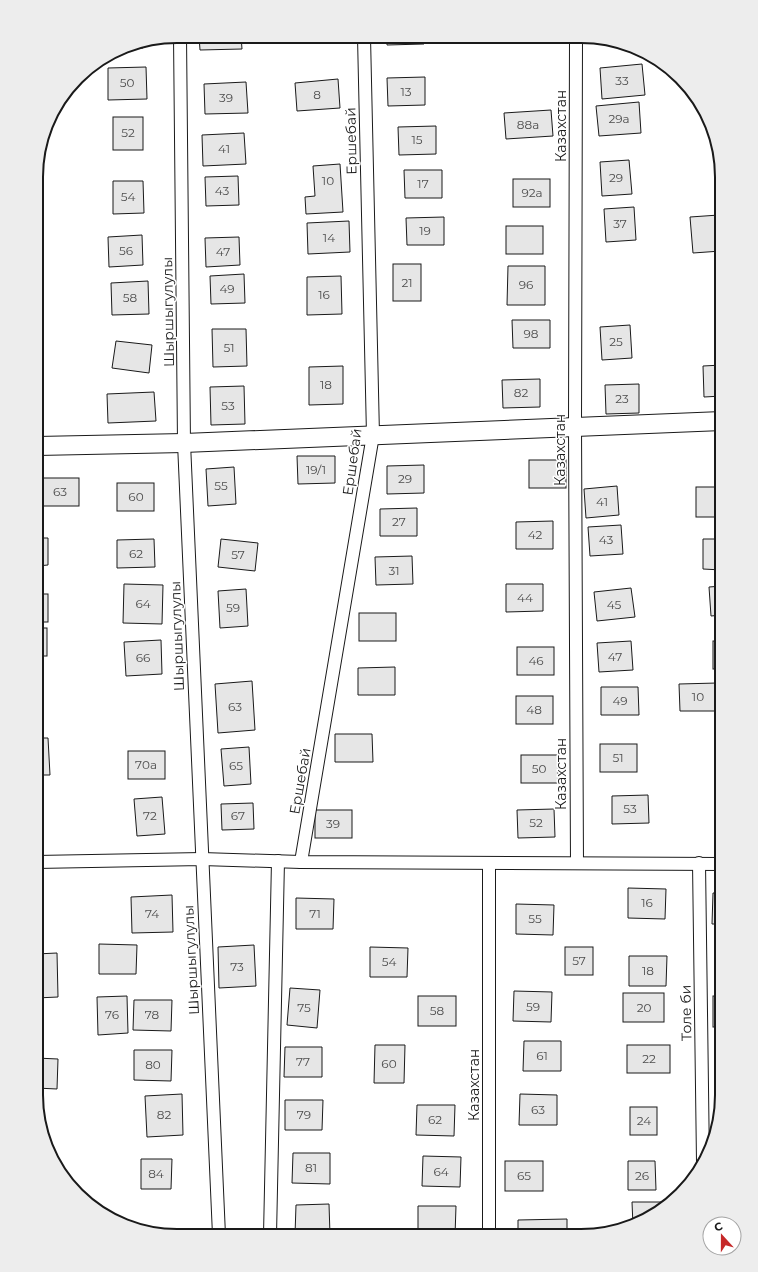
<svg xmlns="http://www.w3.org/2000/svg" width="758" height="1272" viewBox="0 0 758 1272" font-family="Montserrat,sans-serif">
<style>
.building{fill:#e6e6e6;stroke:#1a1a1a}
.lines{fill:none;stroke-linecap:round;stroke-linejoin:round}
.street-casing{stroke:#1a1a1a;stroke-width:14}
.secondary-casing{stroke:#1a1a1a;stroke-width:20}
.street{stroke:#fff;stroke-width:12}
.secondary{stroke:#fff;stroke-width:18}
.labels{text-anchor:middle;stroke-width:3;stroke-linejoin:round;paint-order:stroke}
.number-label{font-size:12px;fill:#4d4d4d}
.street-label{font-size:14px;fill:#1a1a1a;stroke:#fff}
.rim{fill:none;stroke:#1a1a1a;stroke-width:2}
</style>
<rect width="100%" height="100%" fill="#fff"/>
<g class="building">
<polygon points="199,36 241,36 242,49 200,50"/>
<polygon points="387,37 424,37 424,44 387,45"/>
<polygon points="513,37 550,37 550,41 513,42"/>
<polygon points="143,43 143,48 122,48 124,47"/>
<polygon points="642,64 645,95 602,99 600,68"/>
<polygon points="146,67 147,99 108,100 108,68"/>
<polygon points="425,77 425,105 388,106 387,78"/>
<polygon points="338,79 340,108 297,111 295,83"/>
<polygon points="246,82 248,113 205,114 204,84"/>
<polygon points="639,102 641,133 599,136 596,106"/>
<polygon points="551,110 553,136 506,139 504,113"/>
<rect x="113" y="117" width="30" height="33"/>
<polygon points="436,126 436,154 399,155 398,127"/>
<polygon points="244,133 246,164 203,166 202,135"/>
<polygon points="629,160 632,194 602,196 600,162"/>
<polygon points="340,164 343,212 306,214 305,197 315,196 313,166"/>
<polygon points="404,170 442,170 442,198 405,198"/>
<polygon points="238,176 239,205 206,206 205,177"/>
<rect x="513" y="179" width="37" height="28"/>
<polygon points="113,181 143,181 144,213 113,214"/>
<polygon points="634,207 636,240 606,242 604,209"/>
<polygon points="719,215 721,251 693,253 690,217"/>
<polygon points="444,217 444,245 407,245 406,218"/>
<polygon points="349,221 350,252 308,254 307,223"/>
<rect x="506" y="226" width="37" height="28"/>
<polygon points="142,235 143,265 109,267 108,237"/>
<polygon points="239,237 240,265 206,267 205,238"/>
<rect x="393" y="264" width="28" height="37"/>
<polygon points="508,266 545,266 545,305 507,305"/>
<polygon points="244,274 245,303 211,304 210,276"/>
<polygon points="341,276 342,314 307,315 307,277"/>
<polygon points="148,281 149,314 112,315 111,283"/>
<polygon points="512,320 550,320 550,348 513,348"/>
<polygon points="630,325 632,358 602,360 600,327"/>
<polygon points="212,329 246,329 247,366 213,367"/>
<polygon points="116,341 152,345 149,373 112,368"/>
<polygon points="722,365 722,396 704,397 703,366"/>
<polygon points="343,366 343,404 309,405 309,367"/>
<polygon points="540,379 540,407 503,408 502,380"/>
<polygon points="639,384 639,413 606,414 605,385"/>
<polygon points="244,386 245,424 211,425 210,387"/>
<polygon points="154,392 156,421 108,423 107,394"/>
<polygon points="297,456 335,456 335,483 298,484"/>
<rect x="529" y="460" width="37" height="28"/>
<polygon points="424,465 424,493 387,494 387,466"/>
<polygon points="234,467 236,504 208,506 206,469"/>
<rect x="42" y="478" width="37" height="28"/>
<rect x="117" y="483" width="37" height="28"/>
<polygon points="617,486 619,515 586,518 584,489"/>
<rect x="696" y="487" width="26" height="30"/>
<polygon points="417,508 417,536 380,536 380,509"/>
<polygon points="553,521 553,549 516,549 516,522"/>
<polygon points="621,525 623,554 590,556 588,527"/>
<polygon points="37,538 48,538 48,565 37,566"/>
<polygon points="154,539 155,567 117,568 117,540"/>
<polygon points="221,539 258,543 255,571 218,567"/>
<polygon points="703,539 722,539 722,570 703,569"/>
<polygon points="412,556 413,584 376,585 375,557"/>
<polygon points="124,584 163,585 162,624 123,623"/>
<polygon points="506,584 543,584 543,611 506,612"/>
<polygon points="722,586 722,615 711,616 709,587"/>
<polygon points="631,588 635,617 597,621 594,592"/>
<polygon points="246,589 248,626 220,628 218,591"/>
<rect x="37" y="594" width="11" height="28"/>
<rect x="359" y="613" width="37" height="28"/>
<rect x="37" y="628" width="10" height="28"/>
<polygon points="161,640 162,674 126,676 124,642"/>
<polygon points="631,641 633,670 599,672 597,643"/>
<rect x="713" y="641" width="9" height="28"/>
<rect x="517" y="647" width="37" height="28"/>
<polygon points="395,667 395,695 358,695 358,668"/>
<polygon points="252,681 255,730 218,733 215,684"/>
<polygon points="717,683 717,711 680,711 679,684"/>
<polygon points="601,687 638,687 639,715 601,715"/>
<rect x="516" y="696" width="37" height="28"/>
<polygon points="335,734 372,734 373,762 335,762"/>
<polygon points="36,738 48,738 50,775 36,775"/>
<rect x="600" y="744" width="37" height="28"/>
<polygon points="249,747 251,784 224,786 221,749"/>
<rect x="128" y="751" width="37" height="28"/>
<rect x="521" y="755" width="37" height="28"/>
<polygon points="718,786 722,786 722,814"/>
<polygon points="648,795 649,823 612,824 612,796"/>
<polygon points="162,797 165,834 137,836 134,799"/>
<polygon points="36,803 43,803 43,830 36,831"/>
<polygon points="253,803 254,829 222,830 221,804"/>
<polygon points="554,809 555,837 518,838 517,810"/>
<rect x="315" y="810" width="37" height="28"/>
<polygon points="628,888 666,889 665,919 628,918"/>
<polygon points="713,893 722,893 722,924 712,924"/>
<polygon points="172,895 173,932 132,933 131,897"/>
<polygon points="296,898 334,899 333,929 296,929"/>
<polygon points="516,904 554,905 553,935 516,934"/>
<polygon points="719,943 722,943 722,973 718,973"/>
<polygon points="99,944 137,945 136,974 99,974"/>
<polygon points="254,945 256,986 219,988 218,947"/>
<polygon points="370,947 408,948 407,977 370,977"/>
<rect x="565" y="947" width="28" height="28"/>
<polygon points="57,953 58,997 36,998 36,954"/>
<polygon points="629,956 667,956 666,986 629,986"/>
<polygon points="290,988 320,990 317,1028 287,1025"/>
<polygon points="514,991 552,992 551,1022 513,1021"/>
<rect x="623" y="993" width="41" height="29"/>
<polygon points="127,996 128,1033 98,1035 97,997"/>
<rect x="418" y="996" width="38" height="30"/>
<rect x="713" y="996" width="9" height="31"/>
<polygon points="134,1000 172,1000 171,1031 133,1030"/>
<polygon points="524,1041 561,1041 561,1071 523,1071"/>
<polygon points="375,1045 405,1045 404,1083 374,1083"/>
<rect x="627" y="1045" width="43" height="28"/>
<polygon points="285,1047 322,1047 322,1077 284,1077"/>
<polygon points="134,1050 172,1050 171,1081 134,1080"/>
<polygon points="36,1058 58,1059 57,1089 36,1088"/>
<polygon points="182,1094 183,1135 147,1137 145,1096"/>
<polygon points="520,1094 557,1095 557,1125 519,1125"/>
<polygon points="285,1100 323,1100 322,1130 285,1130"/>
<polygon points="417,1105 455,1105 454,1136 416,1135"/>
<rect x="630" y="1107" width="27" height="28"/>
<polygon points="293,1153 330,1153 330,1184 292,1183"/>
<polygon points="423,1156 461,1157 460,1187 422,1186"/>
<polygon points="141,1159 172,1159 171,1189 141,1189"/>
<rect x="505" y="1161" width="38" height="30"/>
<polygon points="628,1161 655,1161 656,1190 628,1190"/>
<polygon points="632,1202 665,1202 633,1226"/>
<polygon points="329,1204 330,1235 295,1235 296,1205"/>
<polygon points="418,1206 456,1206 455,1236 418,1236"/>
<polygon points="567,1219 567,1236 518,1236 518,1220"/>
</g>
<g class="lines">
<g class="street-casing">
<g id="street">
<polyline points="180,36 184,443 219,1235"/>
<polyline points="576,37 575,427 577,863"/>
<polyline points="36,862 202,859 301,862 722,864"/>
<polyline points="301,862 373,435 364,37"/>
<polyline points="699,863 703,1162"/>
<polyline points="270,1235 278,861"/>
<polyline points="489,1236 489,863"/>
</g>
</g>
<g class="secondary-casing">
<polyline id="secondary" points="37,446 184,443 722,421"/>
</g>
<use href="#street" class="street"/>
<use href="#secondary" class="secondary"/>
</g>
<g class="labels">
<g class="number-label">
<text x="622" y="85">33</text>
<text x="127" y="87">50</text>
<text x="406" y="96">13</text>
<text x="317" y="99">8</text>
<text x="226" y="102">39</text>
<text x="619" y="123">29а</text>
<text x="528" y="129">88а</text>
<text x="128" y="137">52</text>
<text x="417" y="144">15</text>
<text x="224" y="153">41</text>
<text x="616" y="182">29</text>
<text x="328" y="185">10</text>
<text x="423" y="188">17</text>
<text x="222" y="195">43</text>
<text x="532" y="197">92а</text>
<text x="128" y="201">54</text>
<text x="620" y="228">37</text>
<text x="425" y="235">19</text>
<text x="329" y="242">14</text>
<text x="126" y="255">56</text>
<text x="223" y="256">47</text>
<text x="407" y="287">21</text>
<text x="526" y="289">96</text>
<text x="227" y="293">49</text>
<text x="324" y="299">16</text>
<text x="130" y="302">58</text>
<text x="531" y="338">98</text>
<text x="616" y="346">25</text>
<text x="229" y="352">51</text>
<text x="326" y="389">18</text>
<text x="521" y="397">82</text>
<text x="622" y="403">23</text>
<text x="228" y="410">53</text>
<text x="316" y="474">19/1</text>
<text x="405" y="483">29</text>
<text x="221" y="490">55</text>
<text x="60" y="496">63</text>
<text x="136" y="501">60</text>
<text x="602" y="506">41</text>
<text x="399" y="526">27</text>
<text x="535" y="539">42</text>
<text x="606" y="544">43</text>
<text x="136" y="558">62</text>
<text x="238" y="559">57</text>
<text x="394" y="575">31</text>
<text x="525" y="602">44</text>
<text x="143" y="608">64</text>
<text x="614" y="609">45</text>
<text x="233" y="612">59</text>
<text x="615" y="661">47</text>
<text x="143" y="662">66</text>
<text x="536" y="665">46</text>
<text x="698" y="701">10</text>
<text x="620" y="705">49</text>
<text x="235" y="711">63</text>
<text x="534" y="714">48</text>
<text x="618" y="762">51</text>
<text x="146" y="769">70а</text>
<text x="236" y="770">65</text>
<text x="539" y="773">50</text>
<text x="630" y="813">53</text>
<text x="150" y="820">72</text>
<text x="238" y="820">67</text>
<text x="536" y="827">52</text>
<text x="333" y="828">39</text>
<text x="647" y="907">16</text>
<text x="152" y="918">74</text>
<text x="315" y="918">71</text>
<text x="535" y="923">55</text>
<text x="579" y="965">57</text>
<text x="389" y="966">54</text>
<text x="237" y="971">73</text>
<text x="648" y="975">18</text>
<text x="533" y="1011">59</text>
<text x="304" y="1012">75</text>
<text x="644" y="1012">20</text>
<text x="437" y="1015">58</text>
<text x="112" y="1019">76</text>
<text x="152" y="1019">78</text>
<text x="542" y="1060">61</text>
<text x="649" y="1063">22</text>
<text x="303" y="1066">77</text>
<text x="389" y="1068">60</text>
<text x="153" y="1069">80</text>
<text x="538" y="1114">63</text>
<text x="164" y="1119">82</text>
<text x="304" y="1119">79</text>
<text x="435" y="1124">62</text>
<text x="644" y="1125">24</text>
<text x="311" y="1172">81</text>
<text x="441" y="1176">64</text>
<text x="156" y="1178">84</text>
<text x="524" y="1180">65</text>
<text x="642" y="1180">26</text>
</g>
<g class="street-label">
<text transform="translate(561 126) rotate(-90)" y="5">Казахстан</text>
<text transform="translate(351 141) rotate(-91)" y="5">Ершебай</text>
<text transform="translate(168 312) rotate(-91)" y="5">Шыршыгулулы</text>
<text transform="translate(560 450) rotate(-90)" y="5">Казахстан</text>
<text transform="translate(352 462) rotate(-82)" y="5">Ершебай</text>
<text transform="translate(177 636) rotate(-92)" y="5">Шыршыгулулы</text>
<text transform="translate(561 774) rotate(-90)" y="5">Казахстан</text>
<text transform="translate(300 781) rotate(-80)" y="5">Ершебай</text>
<text transform="translate(191 960) rotate(-93)" y="5">Шыршыгулулы</text>
<text transform="translate(686 1013) rotate(-91)" y="5">Толе би</text>
<text transform="translate(474 1085) rotate(-90)" y="5">Казахстан</text>
</g>
</g>
<path d="M0 0H758V1272H0ZM177 43H581A134 134 0 0 1 715 177V1095A134 134 0 0 1 581 1229H177A134 134 0 0 1 43 1095V177A134 134 0 0 1 177 43Z" fill="#ededed" fill-rule="evenodd"/>
<path class="rim" d="M177 43H581A134 134 0 0 1 715 177V1095A134 134 0 0 1 581 1229H177A134 134 0 0 1 43 1095V177A134 134 0 0 1 177 43Z"/>
<g transform="translate(722 1236) rotate(339)"><circle r="19" fill="#ffffff" stroke="#a3a3a3"/>
<path d="M0-3L7 15L0 10L-7 15Z" fill="#c62828"/>
<text y="-6" font-size="11" font-weight="bold" text-anchor="middle" fill="#1a1a1a">С</text>
</g>
</svg>
